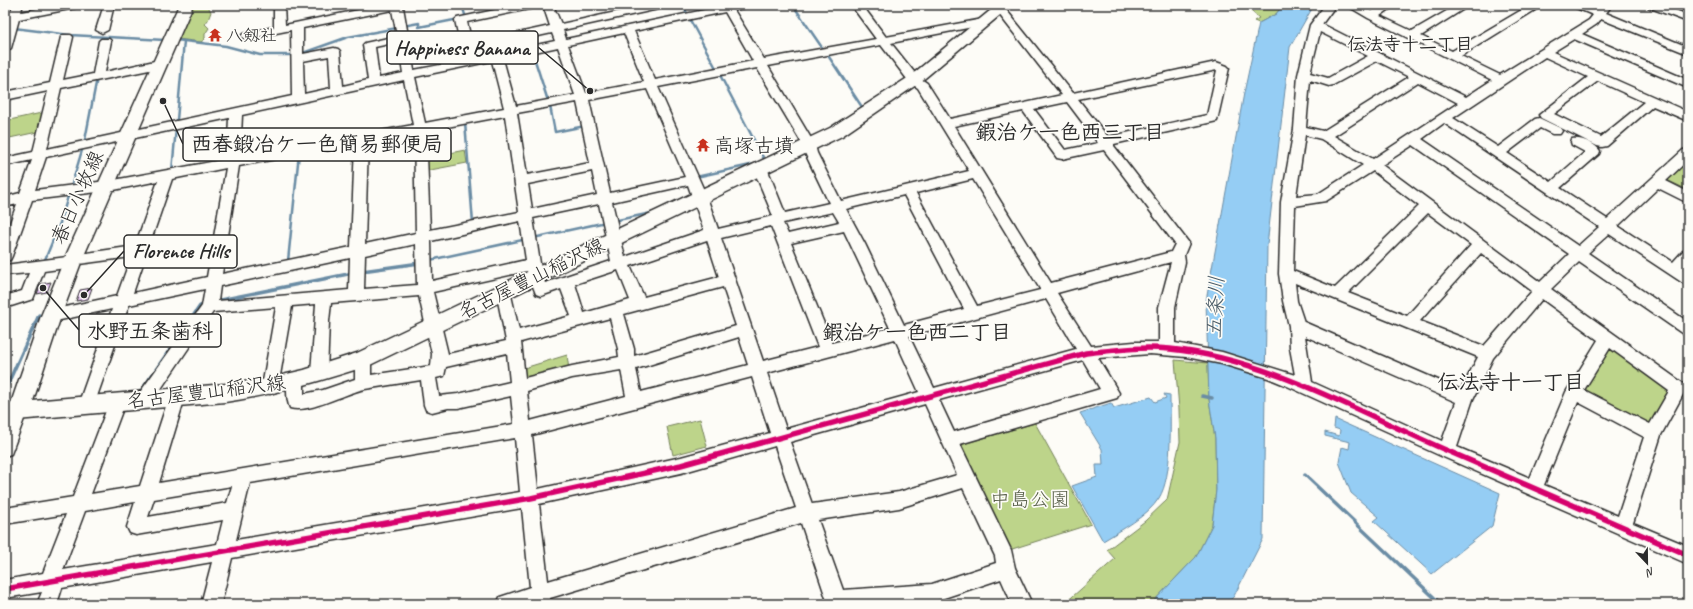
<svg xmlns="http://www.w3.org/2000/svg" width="1693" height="609" viewBox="0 0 1693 609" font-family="Caveat,'Klee One',sans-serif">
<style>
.green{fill:#bdd48a;stroke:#74805a}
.water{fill:#95cdf4;stroke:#6b8ca4}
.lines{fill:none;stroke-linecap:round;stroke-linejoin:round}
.stream-far1{stroke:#6b8ca4;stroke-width:2.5}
.stream{stroke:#6b8ca4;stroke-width:3.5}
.building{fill:#e9c8f5;stroke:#2b2b2b}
.minor-casing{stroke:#2b2b2b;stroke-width:3}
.major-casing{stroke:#2b2b2b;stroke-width:3}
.minor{fill:#fdfcf7;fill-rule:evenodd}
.major{fill:#fdfcf7;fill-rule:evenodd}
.cycleway-casing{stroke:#fdfcf7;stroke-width:8}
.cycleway{stroke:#d6006c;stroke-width:5.5}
.labels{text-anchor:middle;stroke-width:3.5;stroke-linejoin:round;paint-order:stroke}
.far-poi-label{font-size:17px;fill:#2b2b2b;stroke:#fdfcf7;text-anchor:start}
.far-neighbourhood-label{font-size:18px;font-weight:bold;fill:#2b2b2b;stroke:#fdfcf7}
.poi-label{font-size:20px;fill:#2b2b2b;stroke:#fdfcf7;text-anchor:start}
.street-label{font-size:20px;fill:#2b2b2b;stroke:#fdfcf7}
.park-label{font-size:20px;fill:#575e48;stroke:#fdfcf7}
.neighbourhood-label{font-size:21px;font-weight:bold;fill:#2b2b2b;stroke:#fdfcf7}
.water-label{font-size:21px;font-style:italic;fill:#4b5c67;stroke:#fdfcf7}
.leader{fill:none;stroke:#2b2b2b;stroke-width:1.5}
.callout-dot{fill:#2b2b2b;stroke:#fdfcf7;stroke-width:1.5}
.callout{fill:#fdfcf7;stroke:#2b2b2b;stroke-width:1.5}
.callout-label{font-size:21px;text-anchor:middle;font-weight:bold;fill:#2b2b2b}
</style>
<rect width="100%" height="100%" fill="#fdfcf7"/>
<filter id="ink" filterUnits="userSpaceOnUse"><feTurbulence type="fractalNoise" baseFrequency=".025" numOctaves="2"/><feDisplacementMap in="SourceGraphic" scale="8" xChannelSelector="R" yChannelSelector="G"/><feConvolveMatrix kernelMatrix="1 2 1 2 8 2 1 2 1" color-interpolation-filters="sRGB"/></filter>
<g filter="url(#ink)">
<g class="green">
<polygon points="193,5 210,5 209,8 211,12 208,20 205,24 209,28 205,34 205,39 201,42 178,39"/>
<polygon points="1244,5 1283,5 1276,14 1259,23 1254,21 1259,18"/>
<polygon points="46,112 42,131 5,139 5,121"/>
<polygon points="465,150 467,163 425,171 425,158"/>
<polygon points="1688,160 1688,190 1667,180"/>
<polygon points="1610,344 1670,391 1648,429 1579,391"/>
<polygon points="567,355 569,370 523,383 521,369"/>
<polygon points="1175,360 1208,363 1209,399 1215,438 1216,490 1212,525 1196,557 1151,604 1064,604 1115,559 1107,550 1145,521 1167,500 1180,442 1179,409"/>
<polygon points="700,419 707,446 673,455 667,427"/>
<polygon points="1035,423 1091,524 1009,550 960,449 963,444"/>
</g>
<g class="water">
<polygon points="1283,5 1314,5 1290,47 1267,245 1263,539 1234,596 1227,604 1151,604 1196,557 1212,525 1216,490 1215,438 1209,399 1206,301 1244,93 1259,23 1276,14"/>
<path d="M1164 394 1170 395C1170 421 1173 476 1159 498 1148 516 1121 530 1103 541L1072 486 1097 477 1096 465H1103L1102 449 1080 413 1111 403 1114 408 1151 397 1155 402 1166 398Z"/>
<polygon points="1335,419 1500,493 1492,526 1432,574 1374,521 1379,517 1351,493 1339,462 1342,447 1349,449 1350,442 1325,436 1325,432 1339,436 1340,430 1334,428"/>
</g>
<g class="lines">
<g class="stream-far1">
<polyline points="462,5 465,15"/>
<polyline points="683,5 688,15 686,15"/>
<polyline points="793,5 823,49"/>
<polyline points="533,8 542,6"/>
<polyline points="689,18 717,70"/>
<polyline points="403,26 419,23 419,27 459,19"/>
<polyline points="14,28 70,35 165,40"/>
<polyline points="176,40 226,46 260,55 293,55"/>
<polyline points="532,51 548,101"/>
<polyline points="300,54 348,37 397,28"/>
<polyline points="827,54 864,110"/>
<polyline points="720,75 765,161 762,162"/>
<polyline points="550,106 555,132 585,126"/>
<polyline points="177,120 184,41"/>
<polyline points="465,122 473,223"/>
<polyline points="85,140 97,78"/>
<polyline points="172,171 176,128"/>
<polyline points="696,177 755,164"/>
<polyline points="71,187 83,147"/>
<polyline points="613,221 656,212"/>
<polyline points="533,238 606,222"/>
<polyline points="430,260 527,239"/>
<polyline points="288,261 299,153"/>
<polyline points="44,262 60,223 69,193"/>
</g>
<g class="stream">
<polyline points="362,271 420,263"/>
<polyline points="215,301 353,273"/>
<polyline points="5,390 39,315"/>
<polyline points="139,394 200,306 205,304"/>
<polyline points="1202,396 1212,398"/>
<polyline points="1305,475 1441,604"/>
</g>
</g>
<g class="building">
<polygon points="51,282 47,292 37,294 41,284"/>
<polygon points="92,288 88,299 76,301 80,290"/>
</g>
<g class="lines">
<g class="minor-casing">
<g id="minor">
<path d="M16 5 21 6 22 8 21 12 57 5H80L75 8 19 19 11 48 9 50 5 51C5 41 5 9 16 5Z"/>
<polygon points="104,5 114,5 108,30 102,33 96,30"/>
<path d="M274 5H284L285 25 383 5H404L403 7 414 70 466 60 461 48 455 20 457 18 518 5H539L534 8 467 22 472 43 550 26 543 5H553L561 24 648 5H668L663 8 563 30 566 39 728 5H749L748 7 734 10 764 59 876 39 851 5H862L886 37 983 19 987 20 989 22 983 25 891 43 918 77 927 83 950 119 1062 95 995 9 1000 6 1004 7 1073 93 1216 62 1227 66 1229 68 1217 121 1114 144V146L1189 243 1184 255 1185 262 1175 307V343L1222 352 1295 375 1290 348 1289 326 1283 301 1279 274 1281 202 1294 129 1298 75 1310 25 1325 5H1336L1322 24 1466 97 1492 80 1368 18 1346 5H1359L1372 11 1382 5H1395L1380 16 1412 31 1457 5H1470L1421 36 1452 51 1530 5H1543L1461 56 1500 75 1589 20 1593 15 1574 7 1573 5H1587L1598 9 1601 5H1612L1606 13 1688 47V54L1601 19 1597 24 1582 34 1688 80V88L1574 39 1553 52 1688 112V121L1653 106 1607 146 1602 147 1597 146 1541 118 1539 115 1588 77 1545 57 1453 118 1498 147 1535 119 1539 118 1560 128 1562 131 1560 134H1552L1540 128 1507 153 1551 182 1585 152 1572 145 1571 142 1572 139C1581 137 1596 144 1600 151L1599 154 1560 188 1607 219 1683 150 1688 149V160L1666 181 1688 192V203L1658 188 1618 226 1673 262 1683 251 1688 250V264L1683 269 1688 272V284L1683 283 1609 234 1588 253 1688 322V336L1683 334 1579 262 1551 289 1684 384 1686 389 1661 435 1633 523 1688 546V564L1441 456 1285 385 1268 378 1222 364 1186 357 1150 354 1098 358 1119 393 1117 398 960 444 1011 550 1015 568 1032 604H1012L1001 579 932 602 908 604H828L801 523 550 598 551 604H497L500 597 530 587 522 508 232 558 221 604H201L212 562 62 588 57 604H37L42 592 5 598V580L43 573 66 514 5 524V508L73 497 109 403 111 398 117 396 123 398 125 403 91 494 140 486 169 397 171 392 177 390 183 392 185 397 159 483 514 424 511 396 458 408H448L432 412 426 410 424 405 421 380C402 383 383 386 365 389 345 393 309 414 290 408 286 399 286 384 290 375L296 373 302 375 304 380V394L323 390 355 379V359L357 355 363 353 369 355 371 359V375L431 366 432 354 419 296 331 303 329 321 327 373 325 378 319 379 313 378 311 373 316 304 292 306 278 387 276 392 270 394 264 392 262 387 276 307 213 312 150 405 144 407 138 405 136 400 138 395 202 306 205 289 129 305 94 405 92 410 86 412 80 410 78 405 112 309 51 322 46 320 43 316 46 312 51 310 117 296 131 257 79 264 73 267 44 271 33 299 5 308V296L22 291 29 273 5 275V265L67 257 73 255 135 246 158 181 114 190 32 200 12 256 10 260 5 261V236L17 204 5 207V197L20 193 32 160 5 166V158L33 152 48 91 5 100V92L50 83 61 37 63 35H71L73 37 63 80 93 74 99 41 101 39H109L111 41 105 72 159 60 163 62 165 64 163 66 159 68 61 88 47 149 292 96 291 30 247 39 243 38 241 36 243 34 274 27ZM392 10 397 36 365 43 363 45 368 80 343 86 340 51 338 49 334 48 303 54V28ZM725 12 753 61 655 80 634 31ZM1320 32 1368 56 1328 78 1310 73ZM552 33 555 41 475 58 474 50ZM624 33 644 82 586 93 568 45ZM398 42 403 73 379 78 375 47ZM881 45 910 83 918 88 969 171 841 201 817 153 815 145 768 66ZM558 47 575 95 516 106 503 59ZM329 56 331 88 304 94 303 61ZM492 61 504 108 425 123 415 77ZM1377 61 1409 77 1323 131 1306 127 1310 80 1329 86 1333 85ZM757 68 803 145 805 153 829 203 785 213 767 168 765 165 760 164 755 165 753 168 773 216 718 229 707 197 658 87ZM1217 70 1207 115 1108 137 1078 99ZM404 80 413 125 240 157 242 115ZM1598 81 1644 102 1601 137 1554 114ZM1418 82 1458 103 1373 159 1334 136ZM647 89 685 177 610 193 589 100ZM577 102 590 163 527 175 517 113ZM1067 102 1098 143 1065 150 1034 109ZM1023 111 1057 158 1062 159 1104 150 1175 244 1171 252 1051 283 954 126ZM505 116 519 212 430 230 426 131ZM229 118 227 159 114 180 35 190 46 157ZM1444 123 1599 227 1578 246 1422 139ZM414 133 416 233 365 244 368 142ZM1305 135 1321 139 1363 165 1318 194 1296 196ZM355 144 351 247 222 274 239 166ZM1413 145 1569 254 1540 282 1382 165ZM226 168 207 277 133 293 172 179ZM592 171 597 195 532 209 528 184ZM1373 171 1419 206 1335 288 1293 271 1295 206 1326 201ZM973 179 1040 289V290L977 306 916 193ZM688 185 704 230 625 257 612 202ZM904 195 964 309 904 325 865 244 846 209ZM599 204 611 261 545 283 542 276 533 218ZM833 212 839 222 788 234 783 223ZM1428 213 1471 245 1407 316 1348 293ZM520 221 526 260 432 281 431 241ZM771 226 818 347 763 361 721 238ZM844 231 890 328 832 343 791 243ZM707 240 719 277 644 297 630 266ZM416 244 417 285 364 289 365 255ZM1481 253 1532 291 1484 346 1420 321ZM350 258 349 290 218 301 220 286ZM1171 262 1159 307V342H1134L1091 346 1057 293ZM618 270 630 300 584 313 575 284ZM527 271 536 294 541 296 561 289 571 316 519 330 510 291 508 287 503 285 498 287 496 291 506 341 448 354 433 292ZM1295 283 1478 357 1461 390 1304 322 1297 301ZM723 287 736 326 634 356V349L624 314ZM1046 299 1076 349 934 388 909 336ZM1542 299 1598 340 1566 392 1530 478 1457 447 1473 399 1493 358ZM610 318 618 349 619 357 572 366 525 378 521 342ZM1305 336 1456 402 1442 441 1312 382ZM739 337 748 365 641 392 636 369ZM895 339 919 392 786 429 767 373ZM1610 348 1669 391 1650 424 1584 390ZM507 353 510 382 458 394 439 396 436 378 444 376 446 367ZM1083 360 1100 389 954 432 939 400ZM621 370 626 396 530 421 527 391 572 378ZM752 377 770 433 681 457 538 489 532 435ZM1578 402 1644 437 1618 516 1544 485ZM925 404 957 475 899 492 812 504 790 442ZM515 438 520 492 236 540 250 483ZM775 446 796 508 548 581 539 504 681 473ZM232 486 227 503 148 517 154 499ZM963 488 995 556 996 563 932 584 843 590 818 520 899 508ZM135 502 127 527 130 533 136 535 223 520 217 544 63 570 85 511Z"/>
<polygon points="1647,5 1662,5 1688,15 1688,22 1648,7"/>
<polygon points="19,404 25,406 27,411 11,454 5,456 5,426 13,406"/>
</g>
</g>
<g class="major-casing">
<path id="major" d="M179 5H193L82 260 61 316 33 401 225 384 261 380 304 370 357 353 830 128 909 77 997 5H1012L919 83 842 136 370 365C320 381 277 394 225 402L5 421V403H11L41 316 64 260Z"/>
</g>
<use href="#minor" class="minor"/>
<use href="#major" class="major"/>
<g class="cycleway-casing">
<path id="cycleway" d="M5 589 531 498 681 465 1086 353C1114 350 1142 346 1170 349 1269 359 1358 412 1448 451 1527 486 1608 520 1688 555"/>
</g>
<use href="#cycleway" class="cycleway"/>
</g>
</g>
<defs>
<g id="temple-bare" transform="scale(1.08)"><path d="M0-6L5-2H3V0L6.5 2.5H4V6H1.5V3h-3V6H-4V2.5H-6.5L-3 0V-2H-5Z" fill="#c8321e" stroke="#fdfcf7" stroke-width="2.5" paint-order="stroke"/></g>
</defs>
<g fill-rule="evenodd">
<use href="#temple-bare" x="215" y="35"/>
<use href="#temple-bare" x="703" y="145"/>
</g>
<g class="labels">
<g class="far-poi-label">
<text x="226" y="41">八剱社</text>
</g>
<g class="far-neighbourhood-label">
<text x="1410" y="50">伝法寺十二丁目</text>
</g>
<g class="poi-label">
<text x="714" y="152">高塚古墳</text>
</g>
<g class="street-label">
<text transform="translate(77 197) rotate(-66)" y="7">春日小牧線</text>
<text transform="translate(531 278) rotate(-26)" y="7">名古屋豊山稲沢線</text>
<text transform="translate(206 391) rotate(-7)" y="7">名古屋豊山稲沢線</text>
</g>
<g class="park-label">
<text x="1030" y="506">中島公園</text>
</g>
<g class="neighbourhood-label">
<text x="1070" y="139">鍜治ケ一色西三丁目</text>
<text x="917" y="339">鍜治ケ一色西二丁目</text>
<text x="1511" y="389">伝法寺十一丁目</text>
</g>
<g class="water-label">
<text transform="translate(1215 307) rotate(-87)" y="7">五条川</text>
</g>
</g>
<path class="leader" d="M590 91L538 47M163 101L183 144M84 295L124 251M43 288L79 330"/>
<g class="callout-dot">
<circle cx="590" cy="91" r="4"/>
<circle cx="163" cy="101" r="4"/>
<circle cx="84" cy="295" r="4"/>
<circle cx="43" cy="288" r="4"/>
</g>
<g class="callout">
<rect x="387" y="31" width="151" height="33" rx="4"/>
<rect x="183" y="128" width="268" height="33" rx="4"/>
<rect x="124" y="235" width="113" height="33" rx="4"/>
<rect x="79" y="314" width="142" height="33" rx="4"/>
</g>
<g class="callout-label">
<text x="462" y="55">Happiness Banana</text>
<text x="317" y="151">西春鍛冶ケ一色簡易郵便局</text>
<text x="181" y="258">Florence Hills</text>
<text x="150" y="338">水野五条歯科</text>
</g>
<rect width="1693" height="609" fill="none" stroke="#fdfcf7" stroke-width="20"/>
<rect x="10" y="10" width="1673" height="589" fill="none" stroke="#2b2b2b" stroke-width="1.5" filter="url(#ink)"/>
<g transform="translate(1647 563) rotate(158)" stroke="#fdfcf7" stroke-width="3" paint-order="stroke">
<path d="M0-3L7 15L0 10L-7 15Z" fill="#2b2b2b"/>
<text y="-6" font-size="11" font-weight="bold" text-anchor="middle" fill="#2b2b2b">N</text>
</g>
</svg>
